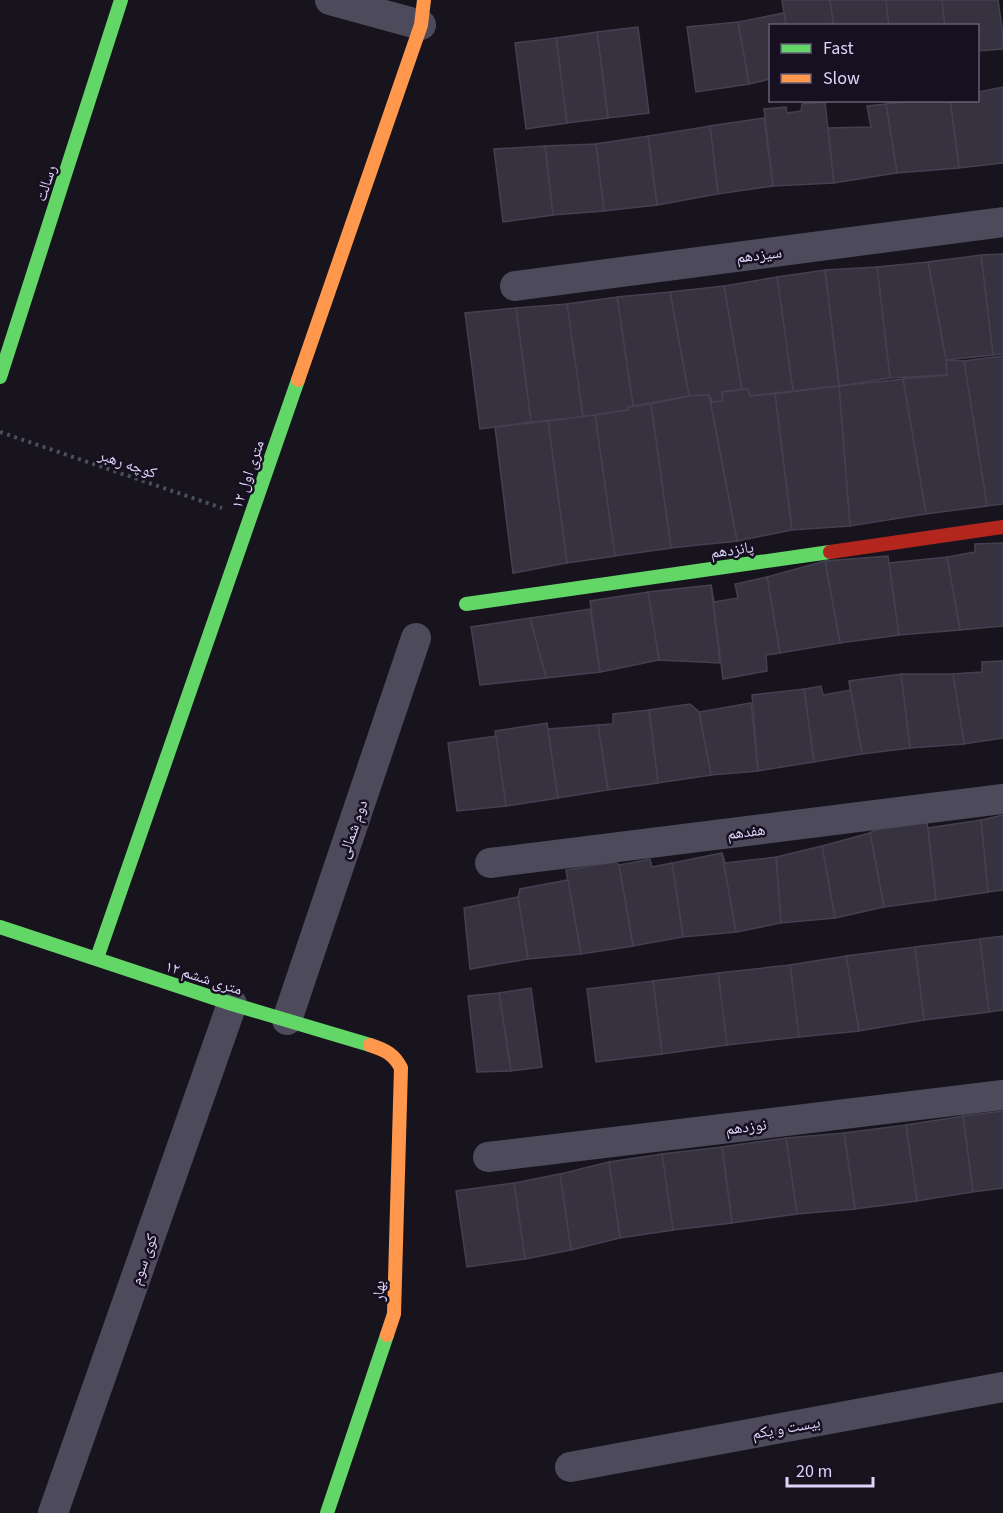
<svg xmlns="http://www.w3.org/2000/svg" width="1003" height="1513" viewBox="0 0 1003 1513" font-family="'Source Sans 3','Noto Naskh Arabic',sans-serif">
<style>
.building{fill:#37323f;stroke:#454050;stroke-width:1.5}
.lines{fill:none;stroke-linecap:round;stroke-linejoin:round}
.path{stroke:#49505d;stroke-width:4;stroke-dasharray:3 4.5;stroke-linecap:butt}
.street{stroke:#4d4a5c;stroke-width:30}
.fast{stroke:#63d668;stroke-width:14}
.slow{stroke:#ff974d;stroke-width:14}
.jam{stroke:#b3261e;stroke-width:14}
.labels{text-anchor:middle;stroke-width:5;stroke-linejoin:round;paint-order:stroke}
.street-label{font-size:16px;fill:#dfd5fa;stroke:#161021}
</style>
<rect width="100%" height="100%" fill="#17141d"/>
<g class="building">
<polygon points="782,0 830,0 834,26 786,26"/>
<polygon points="830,0 886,0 889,26 834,26"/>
<polygon points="886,0 942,0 945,26 889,26"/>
<polygon points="942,0 998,0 1003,35 1003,49 978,51 978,26 945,26"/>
<polygon points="784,13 786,26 770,26 770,79 749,84 738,22"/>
<polygon points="738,22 749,84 696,92 687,27"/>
<polygon points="638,27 649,113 608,118 597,32"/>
<polygon points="597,32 608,118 567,123 556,38"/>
<polygon points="556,38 567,123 526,129 515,43"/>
<polygon points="1003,87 1003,163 959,168 950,100 978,100 978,92"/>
<polygon points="921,100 950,100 959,168 897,173 886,104"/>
<polygon points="825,102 834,183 773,186 764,109 786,107 787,113 801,111 802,104"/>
<polygon points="886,104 897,173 834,183 828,128 871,127 867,106"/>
<polygon points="764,118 773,186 718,194 710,126"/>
<polygon points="710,126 718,194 657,205 648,136"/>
<polygon points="648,136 657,205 604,211 596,144"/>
<polygon points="596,144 604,211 553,215 545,146"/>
<polygon points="545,146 553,215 503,222 494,149"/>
<polygon points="1003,254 1003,354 993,355 981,255"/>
<polygon points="981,255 993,355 946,360 928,262"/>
<polygon points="928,262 946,360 947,375 890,378 877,267"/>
<polygon points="877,267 890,378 839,386 825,270"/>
<polygon points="825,270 839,386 793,391 777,277"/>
<polygon points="777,277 793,391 750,396 748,389 742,390 724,286"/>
<polygon points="724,286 742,390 722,392 723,401 712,402 709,395 689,396 670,292"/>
<polygon points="670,292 689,396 633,406 617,297"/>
<polygon points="617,297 633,406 628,407 628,410 583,417 567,304"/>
<polygon points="567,304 583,417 531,422 516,308"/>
<polygon points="516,308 531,422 480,429 465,313"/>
<polygon points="1003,356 1003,504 987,506 964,361"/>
<polygon points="946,360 964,361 987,506 926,514 903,379 947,375"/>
<polygon points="903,379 926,514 850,526 839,386"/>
<polygon points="839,386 850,526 792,530 775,394"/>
<polygon points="748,389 750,396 775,394 792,530 737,541 709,395 712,402 723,401 722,392"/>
<polygon points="709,395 737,541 671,548 651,404 689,396"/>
<polygon points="651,404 671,548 615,556 595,415 628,410 628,407"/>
<polygon points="595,415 615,556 567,563 548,421"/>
<polygon points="548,421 567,563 513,573 495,427"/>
<polygon points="1003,543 1003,626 960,630 947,557 975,552 975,544"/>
<polygon points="888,556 899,635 840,643 825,561"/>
<polygon points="947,557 960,630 899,635 889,563"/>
<polygon points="825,561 840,643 780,653 767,577"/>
<polygon points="767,577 780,653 766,655 767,671 723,679 711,585 714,602 738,598 735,584"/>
<polygon points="711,585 720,663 659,660 648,592"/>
<polygon points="648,592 659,660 600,672 590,601"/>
<polygon points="590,609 600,672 546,678 530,618"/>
<polygon points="530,618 546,678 480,685 471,627"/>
<polygon points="1003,661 1003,738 964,744 953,674 982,672 982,662"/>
<polygon points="901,674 953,674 964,744 910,748"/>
<polygon points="901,674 910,748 862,754 849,681"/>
<polygon points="849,681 862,754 814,762 804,689 821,686 823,695 851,690"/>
<polygon points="804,689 814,762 758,771 752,695"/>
<polygon points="751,703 758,771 711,775 699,712"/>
<polygon points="690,704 699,712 711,775 658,783 649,710"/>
<polygon points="649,710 658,783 608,790 598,725 613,724 613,714"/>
<polygon points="547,723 558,798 506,806 495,731"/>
<polygon points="598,725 608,790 558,798 548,729"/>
<polygon points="496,736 506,806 457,811 448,743"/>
<polygon points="1003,815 1003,890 988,892 981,820"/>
<polygon points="981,820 988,892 936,900 928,828"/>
<polygon points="927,822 936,900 884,907 870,833 882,826"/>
<polygon points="870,833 884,907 835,918 822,846"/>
<polygon points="822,846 835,918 781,923 776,857"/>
<polygon points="722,853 736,932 683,937 672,863"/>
<polygon points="722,853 725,863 776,857 781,923 736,932"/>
<polygon points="650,859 652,867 672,863 683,937 633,946 619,865"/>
<polygon points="615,862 619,865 633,946 581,954 566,870"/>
<polygon points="568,880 581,954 528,959 518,897 520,889"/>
<polygon points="518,897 528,959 470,969 464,908"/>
<polygon points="1003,936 1003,1010 989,1012 980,939"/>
<polygon points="980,939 989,1012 924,1020 915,947"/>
<polygon points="915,947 924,1020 859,1031 846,956"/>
<polygon points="846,956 859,1031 799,1037 790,965"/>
<polygon points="790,965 799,1037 727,1045 718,973"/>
<polygon points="718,973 727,1045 662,1054 653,981"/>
<polygon points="653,981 662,1054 596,1062 587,989"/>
<polygon points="531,988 542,1067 511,1071 499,993"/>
<polygon points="499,993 511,1071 477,1072 468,996"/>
<polygon points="1003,1111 1003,1188 973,1192 963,1116"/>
<polygon points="963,1116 973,1192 917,1201 906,1125"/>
<polygon points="906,1125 917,1201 855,1209 844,1133"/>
<polygon points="844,1133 855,1209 797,1214 786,1138"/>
<polygon points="786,1138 797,1214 732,1223 722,1147"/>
<polygon points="722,1147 732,1223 673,1230 662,1154"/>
<polygon points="662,1154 673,1230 620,1238 609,1162"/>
<polygon points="609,1162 620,1238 571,1250 560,1174"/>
<polygon points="560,1174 571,1250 525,1259 514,1183"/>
<polygon points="514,1183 525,1259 467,1267 456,1191"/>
</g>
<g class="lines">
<polyline class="path" points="0,432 222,508"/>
<g class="street">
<polyline points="330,0 421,25"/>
<polyline points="515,286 1003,222"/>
<polyline points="490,863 1003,799"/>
<polyline points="287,1020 416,638"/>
<polyline points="488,1157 1003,1095"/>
<polyline points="570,1467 1003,1387"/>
<polyline points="53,1513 232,1004"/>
</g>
<g class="fast">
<polyline points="0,377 121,0"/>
<polyline points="466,604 830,552"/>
<polyline points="0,927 232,1004 370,1045"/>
<polyline points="97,958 298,380"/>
<polyline points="327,1513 387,1335"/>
</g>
<g class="slow">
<polyline points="298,380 421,25 424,0"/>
<path d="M370 1045C385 1050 394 1054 401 1068L394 1314 387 1335"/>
</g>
<polyline class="jam" points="830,552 1003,527"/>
</g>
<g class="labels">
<g class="street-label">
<text transform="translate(45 183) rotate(-72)" y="6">رسالت</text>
<text transform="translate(759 254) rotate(-7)" y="6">سیزدهم</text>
<text transform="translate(128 463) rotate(19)" y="6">کوچه رهبر</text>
<text transform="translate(247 474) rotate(-71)" y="6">۱۲ متری اول</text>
<text transform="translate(732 549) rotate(-8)" y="6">پانزدهم</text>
<text transform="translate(352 829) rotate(-71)" y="6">دوم شمالی</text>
<text transform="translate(746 831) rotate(-7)" y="6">هفدهم</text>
<text transform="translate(204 977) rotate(18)" y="6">۱۲ متری ششم</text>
<text transform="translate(746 1126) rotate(-7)" y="6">نوزدهم</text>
<text transform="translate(143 1259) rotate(-71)" y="6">کوی سوم</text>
<text transform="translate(378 1291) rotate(-88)" y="6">بهار</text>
<text transform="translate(786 1427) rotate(-10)" y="6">بیست و یکم</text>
</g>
</g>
<rect x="769" y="24" width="210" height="78" fill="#161021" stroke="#665f78" stroke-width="1.5"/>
<rect x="781" y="44" width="30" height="9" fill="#63d668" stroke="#665f78" stroke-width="1.5"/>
<text x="823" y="54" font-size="18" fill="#dfd5fa">Fast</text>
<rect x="781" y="74" width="30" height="9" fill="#ff974d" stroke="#665f78" stroke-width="1.5"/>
<text x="823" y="84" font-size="18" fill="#dfd5fa">Slow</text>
<path d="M787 1477v9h86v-9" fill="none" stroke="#dfd5fa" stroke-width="3"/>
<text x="796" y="1477" font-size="18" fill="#dfd5fa" stroke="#161021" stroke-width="4.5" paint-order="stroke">20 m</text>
</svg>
